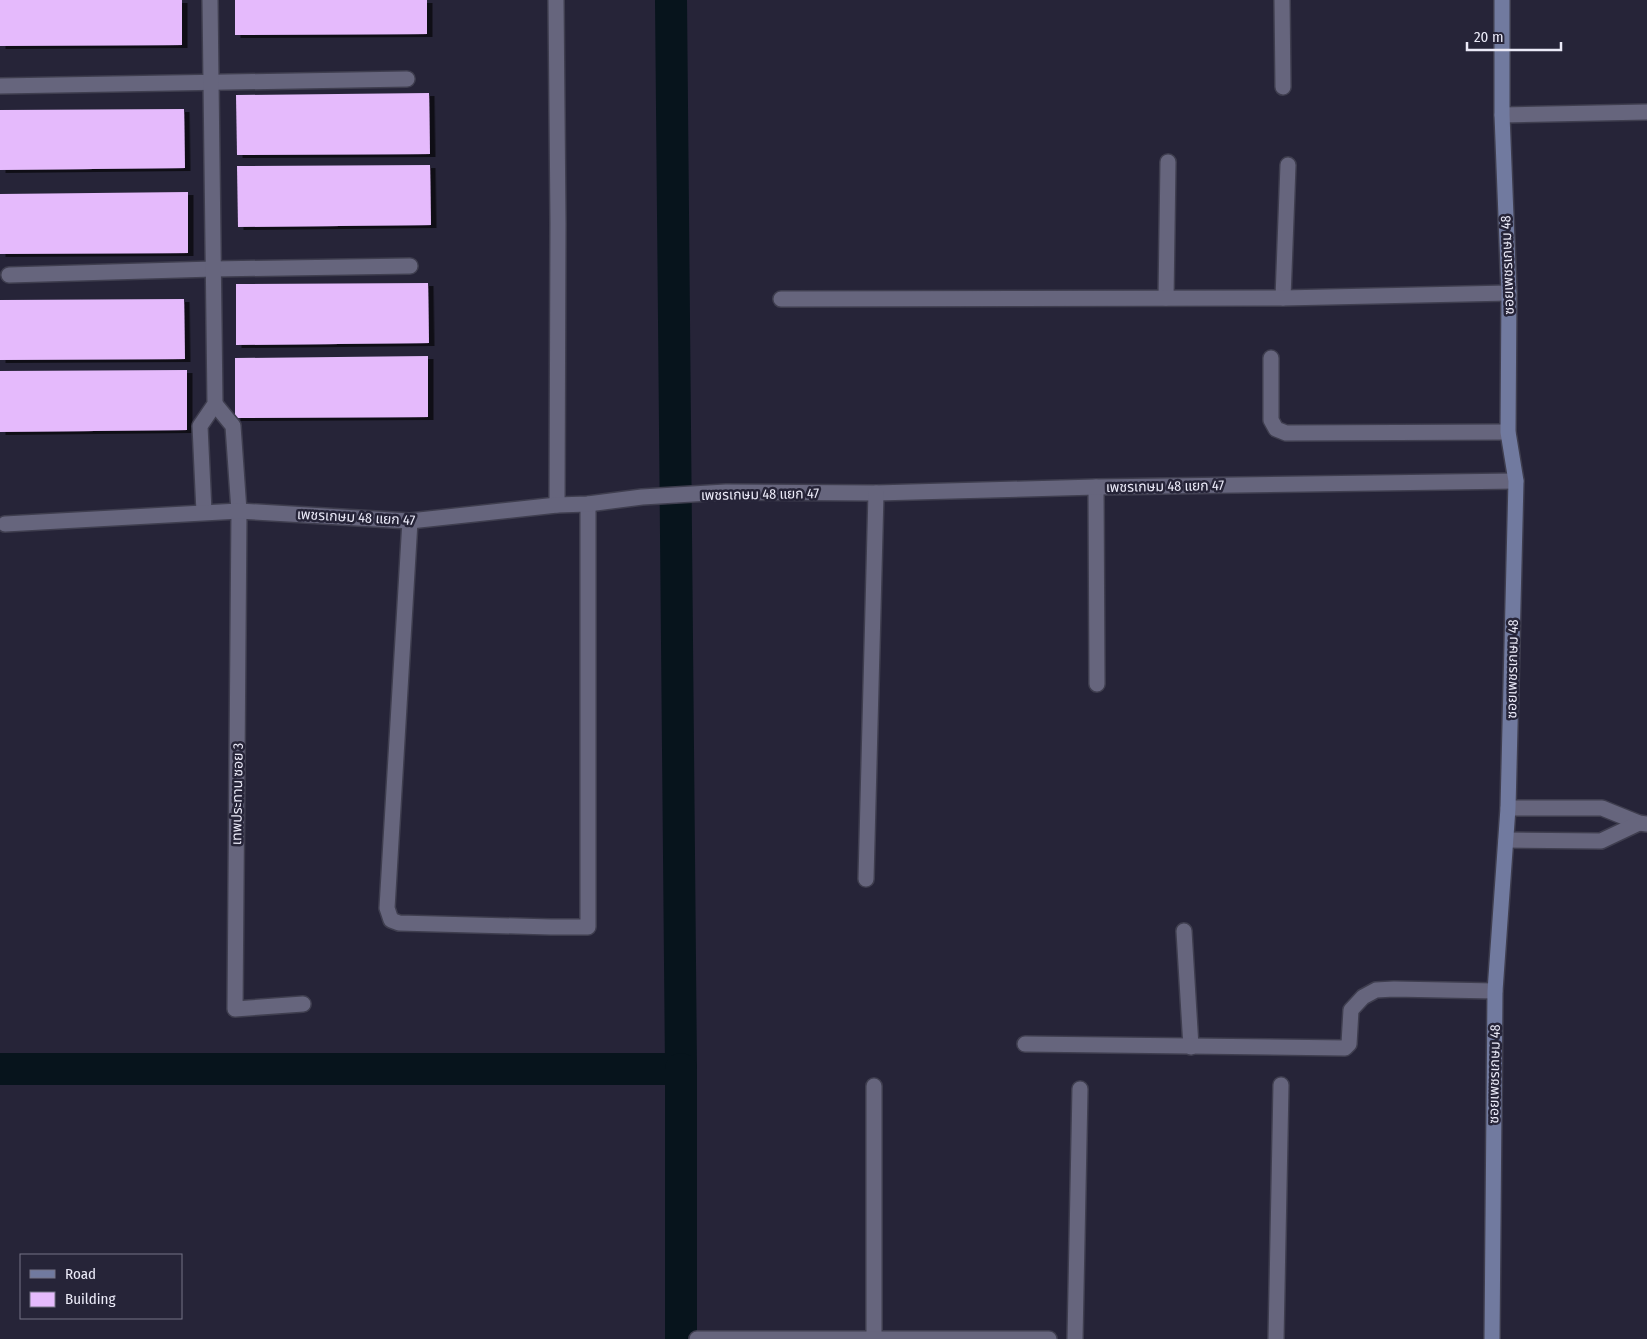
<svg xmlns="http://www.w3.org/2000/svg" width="1647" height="1339" viewBox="0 0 1647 1339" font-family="'Fira Sans Condensed','Noto Sans Thai',sans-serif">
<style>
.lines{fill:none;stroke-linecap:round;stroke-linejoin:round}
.canal{stroke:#07141c;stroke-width:32}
.building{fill:#e5bafc;filter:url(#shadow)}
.lane-casing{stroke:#3f3e4f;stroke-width:18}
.street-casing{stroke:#3f3e4f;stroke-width:18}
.secondary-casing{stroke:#3f3e4f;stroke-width:18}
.lane{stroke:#66657d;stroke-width:15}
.street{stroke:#66657d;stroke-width:15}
.secondary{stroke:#717a9f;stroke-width:15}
.labels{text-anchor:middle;stroke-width:5;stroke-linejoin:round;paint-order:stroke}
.street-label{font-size:14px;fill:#ebeaf8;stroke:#262438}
</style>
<defs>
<filter id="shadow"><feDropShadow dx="5.5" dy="3" stdDeviation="0" flood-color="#0009"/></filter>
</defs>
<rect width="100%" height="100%" fill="#262438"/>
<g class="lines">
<g class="canal">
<polyline points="0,1069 681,1069 671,0"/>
<polyline points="681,1069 681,1339"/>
</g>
</g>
<g class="building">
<polygon points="0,0 182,0 182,45 0,46"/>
<polygon points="235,0 427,0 427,34 235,35"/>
<polygon points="429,93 430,154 237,155 236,95"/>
<polygon points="184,109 185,168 0,170 0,110"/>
<polygon points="430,165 431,225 238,227 237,166"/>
<polygon points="188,192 188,253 0,254 0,194"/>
<polygon points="428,283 429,343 236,345 236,284"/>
<polygon points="184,299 185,359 0,360 0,300"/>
<polygon points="428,356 428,417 235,418 235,358"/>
<polygon points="187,370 187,430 0,432 0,371"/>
</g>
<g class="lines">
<g class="lane-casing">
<g id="lane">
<polyline points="1166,298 1168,162"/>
<polyline points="1283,298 1288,165"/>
<polyline points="1271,358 1271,420 1276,429 1286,433 1508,432"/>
<polyline points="1184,931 1191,1047"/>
<polyline points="1025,1044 1345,1048 1349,1044 1351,1010 1363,997 1376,990 1394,989 1495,991"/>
</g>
</g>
<g class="street-casing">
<g id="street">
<polyline points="556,0 558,223 557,505"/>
<polyline points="1282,0 1283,87"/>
<polyline points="0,86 407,79"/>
<polyline points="1502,115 1647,112"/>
<polyline points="9,275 213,269 410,266"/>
<polyline points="781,299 1283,298 1509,293"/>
<polyline points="215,404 233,426 239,511 235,1009 303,1004"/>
<polyline points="1096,487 1097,684"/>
<polyline points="204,512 200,426 215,404 210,0"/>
<polyline points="410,521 387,908 391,920 399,923 551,927 588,927 588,504"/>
<polyline points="5,524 239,511 410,521 557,505 588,504 642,497 726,492 876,493 1096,487 1516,481"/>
<polyline points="1508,808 1602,808 1639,823 1647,824"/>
<polyline points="1506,840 1601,841 1639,823"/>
<polyline points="866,879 876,493"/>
<polyline points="874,1086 874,1339"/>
<polyline points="697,1339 1049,1339"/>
<polyline points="1075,1339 1080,1089"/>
<polyline points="1276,1339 1281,1085"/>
</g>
</g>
<g class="secondary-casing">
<polyline id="secondary" points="1492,1339 1495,991 1508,808 1516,481 1508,432 1509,293 1502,115 1502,0"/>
</g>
<use href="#lane" class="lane"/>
<use href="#street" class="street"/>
<use href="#secondary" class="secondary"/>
</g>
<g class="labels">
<g class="street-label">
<text transform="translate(1507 265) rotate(-92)" y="5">ซอยเพชรเกษม 48</text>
<text transform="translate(1165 486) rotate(-1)" y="5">เพชรเกษม 48 แยก 47</text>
<text transform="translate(760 494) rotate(-1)" y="5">เพชรเกษม 48 แยก 47</text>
<text transform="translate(356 517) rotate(3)" y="5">เพชรเกษม 48 แยก 47</text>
<text transform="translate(1512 669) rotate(-89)" y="5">ซอยเพชรเกษม 48</text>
<text transform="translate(237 794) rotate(-89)" y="5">เทพประทาน ซอย 3</text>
<text transform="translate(1494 1074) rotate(-89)" y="5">ซอยเพชรเกษม 48</text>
</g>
</g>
<rect x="20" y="1254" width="162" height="65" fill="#262438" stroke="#757385"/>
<rect x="30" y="1270" width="25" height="8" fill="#717a9f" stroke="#757385"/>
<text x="65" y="1279" font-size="15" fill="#ebeaf8">Road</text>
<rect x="30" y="1292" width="25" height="15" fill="#e5bafc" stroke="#757385"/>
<text x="65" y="1304" font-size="15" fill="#ebeaf8">Building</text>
<path d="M1467 42v8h94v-8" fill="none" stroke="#ebeaf8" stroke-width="2.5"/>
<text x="1474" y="42" font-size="15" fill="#ebeaf8" stroke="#262438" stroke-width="4" paint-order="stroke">20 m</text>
</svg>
